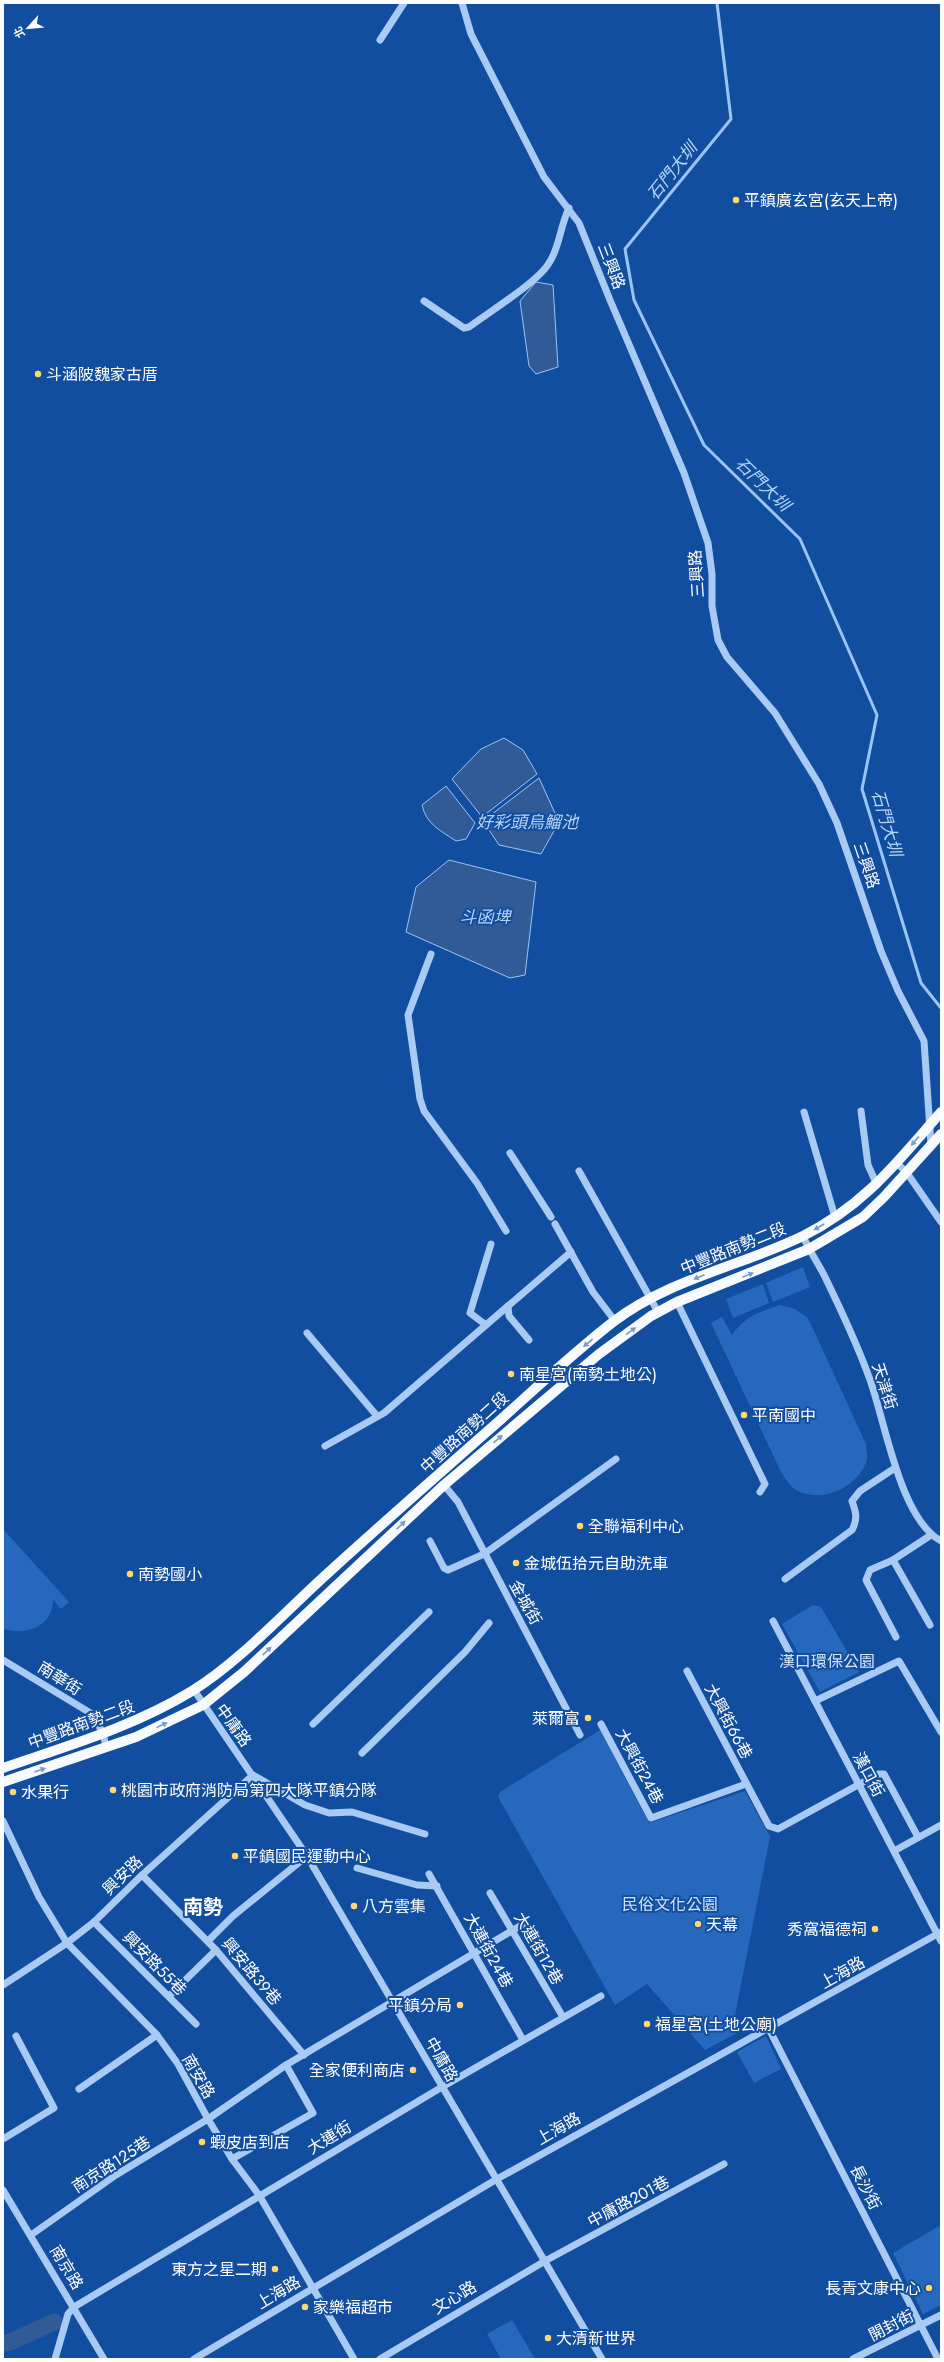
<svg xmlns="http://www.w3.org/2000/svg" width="944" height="2362" viewBox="0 0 944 2362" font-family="Jost,'Noto Sans TC',sans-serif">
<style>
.green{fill:#2568bd}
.water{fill:#315b97;stroke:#9bc5f8}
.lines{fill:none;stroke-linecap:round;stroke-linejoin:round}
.stream{stroke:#9bc5f8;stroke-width:3}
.river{stroke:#315b97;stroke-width:17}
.minor{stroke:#a9caf5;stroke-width:7}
.major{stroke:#f7faff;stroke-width:10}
.oneway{fill:#799bca}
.poi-dot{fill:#ffd76d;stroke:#124e9f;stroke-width:1.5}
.labels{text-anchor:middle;stroke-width:4;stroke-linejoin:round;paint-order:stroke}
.poi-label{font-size:16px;fill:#fff;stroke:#124e9f;text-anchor:start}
.street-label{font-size:16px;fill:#fff;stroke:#124e9f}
.park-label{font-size:16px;fill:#d2e5fe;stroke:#124e9f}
.water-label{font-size:17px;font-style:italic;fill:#b6d5fb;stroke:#124e9f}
.district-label{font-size:20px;font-weight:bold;fill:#fff;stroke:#124e9f}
</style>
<rect width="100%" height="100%" fill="#124e9f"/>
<g class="green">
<polygon points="803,1267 810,1287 773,1302 766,1283"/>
<polygon points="763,1284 769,1303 733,1318 726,1299"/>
<path d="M780 1305 795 1309 808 1318 866 1444C866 1449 868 1455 867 1459 860 1485 828 1501 803 1493 792 1490 787 1481 781 1472L711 1323 722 1317 732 1335C745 1316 759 1312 780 1305Z"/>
<path d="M3 1529 69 1602 61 1609 53 1600C52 1628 26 1635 3 1629Z"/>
<polygon points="813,1605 821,1607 859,1672 820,1692 782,1624"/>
<polygon points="600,1730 649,1823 745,1791 770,1837 734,2020 739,2032 705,2050 647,1984 615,2005 498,1797 500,1792"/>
<polygon points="766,2036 781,2069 754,2083 737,2052"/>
<polygon points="941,2225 941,2305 923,2314 893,2253"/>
<polygon points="512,2320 535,2359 501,2359 487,2334"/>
</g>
<g class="water">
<polygon points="536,282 553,285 558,367 536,374 529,366 520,301"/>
<polygon points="504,738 523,750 537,774 482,817 452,779 481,749"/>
<polygon points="539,778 559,822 541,854 499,845 483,821"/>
<path d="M446 786 475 823 466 839 456 841C441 831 426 824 422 805Z"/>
<polygon points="449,860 536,882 525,975 510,978 406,932 416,887"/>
</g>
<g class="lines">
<polyline class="stream" points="717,3 731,119 625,249 634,300 704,445 800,539 877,715 862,789 921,983 941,1008"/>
<polyline class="river" points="3,2342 8,2343 54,2322"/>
<g class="minor">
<polyline points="462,3 471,34 544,177 579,223 610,300 684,473 708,543 712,574 712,606 718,640 727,657 775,713 819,784 837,823 881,951 898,991 924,1041 931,1145"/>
<polyline points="380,40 404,3"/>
<path d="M424 301 464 328 469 327C489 312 538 282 549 263 560 247 560 226 569 208"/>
<polyline points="431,954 408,1015 420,1099 424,1111 477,1183 506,1231"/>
<polyline points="861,1111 868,1165 877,1185"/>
<polyline points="804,1112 835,1217"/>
<polyline points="510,1153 551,1217"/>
<polyline points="897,1163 907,1173 941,1222"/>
<polyline points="579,1171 658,1312"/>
<polyline points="555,1224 593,1292 615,1321"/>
<path d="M803 1236C809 1251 819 1264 826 1279 841 1310 857 1344 869 1377 885 1419 899 1518 941 1541"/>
<polyline points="677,1302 765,1484 760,1492"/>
<polyline points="486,1325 470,1313 491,1244"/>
<polyline points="307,1333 377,1416"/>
<polyline points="529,1340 509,1316 508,1306 571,1252"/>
<polyline points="325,1446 384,1413 508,1306"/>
<polyline points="444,1485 458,1502 580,1735"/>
<polyline points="430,1541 444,1568 448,1570 484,1554 616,1459"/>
<polyline points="893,1560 930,1625"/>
<path d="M785 1579 852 1530C858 1519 856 1512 852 1501L860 1491 895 1468"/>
<polyline points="773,1621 941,1941"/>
<polyline points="896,1637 866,1580 870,1570 893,1560 931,1535"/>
<polyline points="3,1660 92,1714 103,1733 106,1747"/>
<polyline points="687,1671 769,1826 778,1829 878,1774 884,1774 918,1837"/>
<polyline points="194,1690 307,1856 602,2359"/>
<polyline points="815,1701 899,1661 941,1732"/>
<polyline points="313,1724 429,1612"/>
<polyline points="601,1724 651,1818 746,1784"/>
<polyline points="362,1753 465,1652 489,1623"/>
<polyline points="3,1821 39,1897 67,1943 157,2035 178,2064 208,2119 232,2159 259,2195 354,2359"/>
<polyline points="894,1851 941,1825"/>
<polyline points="357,1868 417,1885 437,1886"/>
<polyline points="429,1874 523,2040"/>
<polyline points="142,1875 216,1950 304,2055"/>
<polyline points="490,1893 563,2017"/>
<polyline points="94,1922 196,2024"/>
<polyline points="208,1941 233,1916 307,1856"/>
<polyline points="3,1985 67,1943 94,1922 142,1875 253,1775 305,1805 329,1813 352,1812 425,1834"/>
<polyline points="169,1996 216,1950"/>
<polyline points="768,2027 938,2359"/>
<polyline points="79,2089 157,2035"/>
<polyline points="3,2139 54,2108 16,2036"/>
<polyline points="232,2159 313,2113 286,2065"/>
<polyline points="3,2190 104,2359"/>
<polyline points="31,2235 116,2175 208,2119 286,2065 525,1923"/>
<polyline points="55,2359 68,2314 74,2307 442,2087 601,1996"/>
<polyline points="194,2359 497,2179 941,1932"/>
<polyline points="380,2359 545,2261 724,2164"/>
<polyline points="853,2359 941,2315"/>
</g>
<g class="major">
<path d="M3 1768C67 1746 133 1727 192 1691 238 1663 287 1610 328 1573 384 1522 441 1472 498 1422 536 1388 573 1353 613 1322 669 1279 741 1266 803 1236 865 1205 897 1162 941 1112"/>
<polyline points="3,1782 136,1737 203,1705 244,1672 444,1485 599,1354 651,1316 677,1302 809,1249 863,1217 884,1197 941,1134"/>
</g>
</g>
<defs><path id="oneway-solid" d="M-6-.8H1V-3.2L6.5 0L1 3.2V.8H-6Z"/></defs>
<g class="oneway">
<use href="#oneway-solid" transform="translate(915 1141) rotate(131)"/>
<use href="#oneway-solid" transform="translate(819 1227) rotate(150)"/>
<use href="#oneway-solid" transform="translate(748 1275) rotate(-22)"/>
<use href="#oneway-solid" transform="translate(699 1277) rotate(157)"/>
<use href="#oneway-solid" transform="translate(631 1331) rotate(-36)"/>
<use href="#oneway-solid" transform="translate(588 1343) rotate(140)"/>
<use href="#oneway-solid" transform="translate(498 1439) rotate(-41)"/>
<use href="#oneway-solid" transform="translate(401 1525) rotate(-43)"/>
<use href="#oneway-solid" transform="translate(267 1651) rotate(-44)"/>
<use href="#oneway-solid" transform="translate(162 1725) rotate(-26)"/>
<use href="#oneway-solid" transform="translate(40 1770) rotate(-19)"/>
</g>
<g class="poi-dot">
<circle cx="736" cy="200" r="4"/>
<circle cx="38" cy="374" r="4"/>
<circle cx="511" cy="1374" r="4"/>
<circle cx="744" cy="1415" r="4"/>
<circle cx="580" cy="1526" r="4"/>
<circle cx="516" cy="1563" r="4"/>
<circle cx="130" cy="1574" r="4"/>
<circle cx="588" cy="1718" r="4"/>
<circle cx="113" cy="1790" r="4"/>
<circle cx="13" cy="1792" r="4"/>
<circle cx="235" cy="1856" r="4"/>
<circle cx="354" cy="1906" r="4"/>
<circle cx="698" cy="1924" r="4"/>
<circle cx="875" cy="1929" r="4"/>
<circle cx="460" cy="2005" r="4"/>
<circle cx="647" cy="2024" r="4"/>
<circle cx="413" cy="2070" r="4"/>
<circle cx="202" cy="2142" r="4"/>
<circle cx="275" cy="2269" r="4"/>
<circle cx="929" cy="2288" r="4"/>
<circle cx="305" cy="2307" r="4"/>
<circle cx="548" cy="2338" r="4"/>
</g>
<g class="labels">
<g class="poi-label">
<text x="744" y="206">平鎮廣玄宮(玄天上帝)</text>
<text x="46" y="380">斗涵陂魏家古厝</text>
<text x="519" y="1380">南星宮(南勢土地公)</text>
<text x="752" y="1421">平南國中</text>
<text x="588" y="1532">全聯福利中心</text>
<text x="524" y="1569">金城伍拾元自助洗車</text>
<text x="138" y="1580">南勢國小</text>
<text x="580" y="1724" text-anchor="end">萊爾富</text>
<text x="121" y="1796">桃園市政府消防局第四大隊平鎮分隊</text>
<text x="21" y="1798">水果行</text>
<text x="243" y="1862">平鎮國民運動中心</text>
<text x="362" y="1912">八方雲集</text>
<text x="706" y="1930">天幕</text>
<text x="867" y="1935" text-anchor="end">秀窩福德祠</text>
<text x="452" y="2011" text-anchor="end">平鎮分局</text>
<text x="655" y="2030">福星宮(土地公廟)</text>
<text x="405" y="2076" text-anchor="end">全家便利商店</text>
<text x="210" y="2148">蝦皮店到店</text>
<text x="267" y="2275" text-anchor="end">東方之星二期</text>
<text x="921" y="2294" text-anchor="end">長青文康中心</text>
<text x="313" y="2313">家樂福超市</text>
<text x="556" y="2344">大清新世界</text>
</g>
<g class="street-label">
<text transform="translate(612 266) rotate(69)" y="6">三興路</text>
<text transform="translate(696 574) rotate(-94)" y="6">三興路</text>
<text transform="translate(867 865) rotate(71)" y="6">三興路</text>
<text transform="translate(733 1248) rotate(-22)" y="6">中豐路南勢二段</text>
<text transform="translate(885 1386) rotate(72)" y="6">天津街</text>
<text transform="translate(464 1432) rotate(-42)" y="6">中豐路南勢二段</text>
<text transform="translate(526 1602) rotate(61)" y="6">金城街</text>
<text transform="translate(60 1678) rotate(32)" y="6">南華街</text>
<text transform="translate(729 1721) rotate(62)" y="6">大興街66巷</text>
<text transform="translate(81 1724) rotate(-20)" y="6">中豐路南勢二段</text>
<text transform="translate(234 1725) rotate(54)" y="6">中庸路</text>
<text transform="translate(640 1766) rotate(62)" y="6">大興街24巷</text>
<text transform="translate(869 1774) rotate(62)" y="6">漢口街</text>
<text transform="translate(122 1875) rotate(-44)" y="6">興安路</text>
<text transform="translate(539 1948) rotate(60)" y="6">大連街12巷</text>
<text transform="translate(489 1950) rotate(61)" y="6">大連街24巷</text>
<text transform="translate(155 1963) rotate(45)" y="6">興安路55巷</text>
<text transform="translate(252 1971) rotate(50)" y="6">興安路39巷</text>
<text transform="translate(842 1972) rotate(-29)" y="6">上海路</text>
<text transform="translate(442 2059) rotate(60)" y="6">中庸路</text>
<text transform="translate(199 2076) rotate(60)" y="6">南安路</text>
<text transform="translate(558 2128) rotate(-30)" y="6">上海路</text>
<text transform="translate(329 2137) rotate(-31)" y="6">大連街</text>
<text transform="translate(111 2164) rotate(-33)" y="6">南京路125巷</text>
<text transform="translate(866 2187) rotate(63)" y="6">長沙街</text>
<text transform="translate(628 2201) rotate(-28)" y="6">中庸路201巷</text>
<text transform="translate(67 2267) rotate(59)" y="6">南京路</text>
<text transform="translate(278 2292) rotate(-31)" y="6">上海路</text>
<text transform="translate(454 2297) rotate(-31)" y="6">文心路</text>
<text transform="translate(891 2325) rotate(-27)" y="6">開封街</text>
</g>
<g class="park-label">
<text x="827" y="1667">漢口環保公園</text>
<text x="670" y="1910">民俗文化公園</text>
</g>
<g class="water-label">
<text transform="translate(672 171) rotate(-51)" y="6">石門大圳</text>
<text transform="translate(763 484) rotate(44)" y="6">石門大圳</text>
<text x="527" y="828">好彩頭烏鰡池</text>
<text transform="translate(887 823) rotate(74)" y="6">石門大圳</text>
<text x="485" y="923">斗函埤</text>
</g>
<g class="district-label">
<text x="203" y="1914">南勢</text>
</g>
</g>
<rect width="944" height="2362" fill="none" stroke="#ffffff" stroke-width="8"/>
<g transform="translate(28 28) rotate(243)" stroke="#124e9f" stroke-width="3" paint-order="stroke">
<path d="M0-3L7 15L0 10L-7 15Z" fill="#ffffff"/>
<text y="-6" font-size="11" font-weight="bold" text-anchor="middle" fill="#ffffff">北</text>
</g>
</svg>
